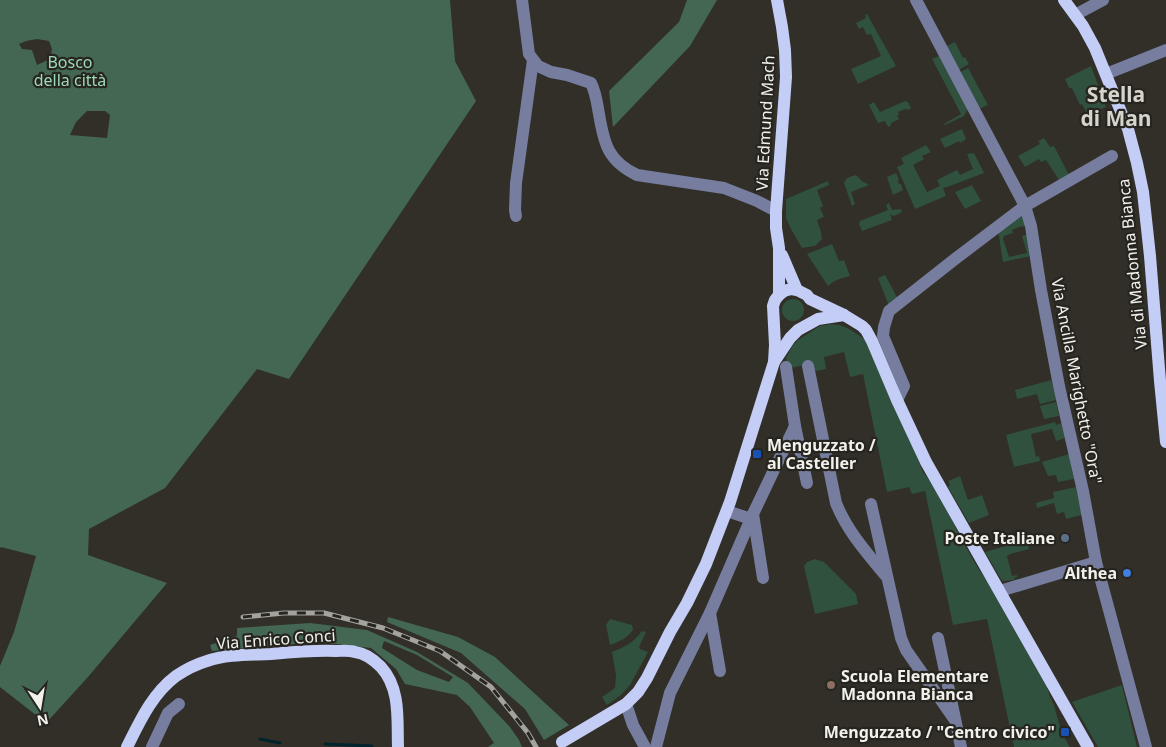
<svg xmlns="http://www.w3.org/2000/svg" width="1166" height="747" viewBox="0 0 1166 747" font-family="'Noto Sans',sans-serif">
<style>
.green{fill:#2f513e}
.forest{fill:#436752;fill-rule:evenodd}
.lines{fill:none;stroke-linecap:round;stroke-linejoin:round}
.stream{stroke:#00242d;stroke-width:3}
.minor{stroke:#767d9e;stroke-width:12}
.major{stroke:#c4cdf6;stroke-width:12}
.rail-casing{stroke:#a4a39d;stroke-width:5}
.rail{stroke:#27251f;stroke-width:3;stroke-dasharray:9;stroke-linecap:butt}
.transit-dot{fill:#1a4fb4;stroke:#27251f;stroke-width:2}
.service-dot{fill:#5c6f8a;stroke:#27251f;stroke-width:2}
.shop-dot{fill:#3f7fe0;stroke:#27251f;stroke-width:2}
.education-dot{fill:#8d6e63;stroke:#27251f;stroke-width:2}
.labels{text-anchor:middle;stroke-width:4.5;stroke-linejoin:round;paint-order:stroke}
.park-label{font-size:16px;fill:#9adbb6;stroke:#27251f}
.street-label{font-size:16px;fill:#f2f1ec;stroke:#27251f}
.poi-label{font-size:16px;font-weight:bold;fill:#f2f1ec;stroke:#27251f;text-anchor:end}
.district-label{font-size:21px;font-weight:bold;fill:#d6d4cb;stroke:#27251f}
</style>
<rect width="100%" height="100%" fill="#312f28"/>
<g class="green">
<polygon points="867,14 896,66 858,84 851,69 881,56 871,34 867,35 863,27 859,29 856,23 866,18 865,15"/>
<polygon points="955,42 963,58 965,57 969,64 957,71 943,48"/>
<polygon points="939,56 969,107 964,116 945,125 944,124 961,114 932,59"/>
<polygon points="1091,66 1106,107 1093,112 1088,115 1082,104 1080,105 1072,88 1069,88 1065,79"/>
<polygon points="968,68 988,105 979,109 959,73"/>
<polygon points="905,101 908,102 911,108 908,110 905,109 898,112 899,115 897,116 899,119 891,123 891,125 888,127 885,121 878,123 869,105 874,102 880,112"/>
<polygon points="962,129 966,139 960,143 959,141 945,148 940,139"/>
<polygon points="1044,138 1050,147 1054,146 1070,177 1061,183 1046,160 1041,162 1039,159 1025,167 1018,156 1040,144 1038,141"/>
<polygon points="926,145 931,152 922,156 924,159 913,165 927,192 940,186 937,180 957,170 960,175 973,169 967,154 974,153 984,173 950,186 943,188 946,196 915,209 897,167 904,164 901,158"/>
<polygon points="896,173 899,179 898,180 899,184 901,184 903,190 893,195 887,177"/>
<path d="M856 175 862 181 869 185 851 192 855 204 852 206 844 183C846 177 850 177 856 175Z"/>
<polygon points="828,181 829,185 817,190 823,206 820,208 824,217 817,220 821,232 822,239 815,246 802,248 791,229 786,218 786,199"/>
<polygon points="972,185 981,201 965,209 955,192"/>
<polygon points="889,203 892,210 901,209 902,212 894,216 890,214 892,220 862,231 859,224 860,221 888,210 886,205"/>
<polygon points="1021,213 1026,226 1019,227 1012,230 1013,233 1004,236 1003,239 1009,257 1027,253 1022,236 1028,234 1031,256 1003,262 998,230"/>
<path d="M832 244 839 261 844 260 850 276C843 278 833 280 828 286L807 254Z"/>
<polygon points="885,275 898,299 889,306 878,278"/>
<circle cx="793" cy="310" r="11"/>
<path d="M831 324 840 325 851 330 870 343 885 373 923 472C950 506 962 549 988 582L1047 686C1048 693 1051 699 1054 705 1058 720 1061 734 1070 747H1014L987 619 953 625 925 491 912 494 909 487 887 492 863 374 850 377 844 352 824 357 826 369 811 372 809 364 790 368 787 362 786 358 793 345 798 340 820 326Z"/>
<polygon points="1051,380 1056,400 1040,404 1037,394 1017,399 1015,390"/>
<polygon points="1056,402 1059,416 1044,419 1040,406"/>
<polygon points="1055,422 1056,425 1061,423 1065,438 1056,441 1052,429 1031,434 1036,457 1039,456 1040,461 1014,467 1006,435"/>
<polygon points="1069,454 1074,479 1058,482 1056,475 1048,476 1042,462"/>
<polygon points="960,476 968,500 982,495 989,515 969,523 948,487 950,485 948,481"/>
<polygon points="1076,487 1082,513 1081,515 1066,519 1064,512 1057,514 1054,503 1037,508 1036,503 1054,498 1053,492"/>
<polygon points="1027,540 1029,549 1010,554 1007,556 1012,576 1017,575 1017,577 1014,578 1015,580 1002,581 985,552"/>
<polygon points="815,559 824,562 856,594 858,604 815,614 804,566 807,562"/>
<path d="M610 619 632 625 633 630C627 638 619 642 610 645L606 625Z"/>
<path d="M642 631 646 632 639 647 640 649 648 652 630 685 621 695 607 705 602 697 615 688 616 675 612 652C625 647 634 642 642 631Z"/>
<polygon points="1122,685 1137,747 1098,747 1072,702"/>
</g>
<g class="forest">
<path d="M0 0H450L455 61 476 101 289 379 257 369 165 488 89 529 88 555 167 583 88 677 46 723 0 687V666L14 632 36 556 1 547 0 548ZM37 39 49 41 52 49 50 59 37 65 32 50 22 49 19 44 26 41ZM87 111H105L110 115 107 138 70 135 76 122Z"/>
<polygon points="687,0 717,0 690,46 613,127 609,91 679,22"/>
<polygon points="388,617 458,637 495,657 569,725 544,740 525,709 461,653 387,622"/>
<path d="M310 623 367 630 417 652 468 683 510 727 519 740 522 747H488L494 743 470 707 457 695 405 684 396 669 371 648 318 642 212 651 210 645 237 636V628ZM384 641 417 655 453 677 449 682 417 670 382 648Z"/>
</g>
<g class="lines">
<g class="stream">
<polyline points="260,739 280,743"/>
<polyline points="325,744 372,746"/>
</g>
<g class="minor">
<path d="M522 0 529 54 538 66 551 72 567 75 591 83C596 93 597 103 599 114 604 144 608 161 637 175L724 188 757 201 776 211"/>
<polyline points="916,0 1025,206 1031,226 1041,290 1059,386 1083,491 1096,562 1146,747"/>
<polyline points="1075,15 1103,0"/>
<polyline points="1106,74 1166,50"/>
<polyline points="516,216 515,210 516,183 533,60"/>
<path d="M808 366 836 503C847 531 867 553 886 576"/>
<polyline points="786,367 795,426 807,483"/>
<polyline points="897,400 904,386 883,336 884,327 889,311 955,259 1025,206 1112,156"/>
<polyline points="871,504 901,638 906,650 955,720"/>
<polyline points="727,511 751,519"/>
<polyline points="753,514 763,578"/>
<polyline points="1000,591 1096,562"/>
<polyline points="710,613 720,671"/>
<polyline points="938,638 961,747"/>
<polyline points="626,704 633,725 645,747"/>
<polyline points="152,747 168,713 179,704"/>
<polyline points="656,747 670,693 710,613 753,514 795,426"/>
</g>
<g class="major">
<polyline points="777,0 782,27 785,50 786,77 776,211 776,228 779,248 779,295"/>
<polyline points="1064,0 1083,26 1095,48 1128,129 1137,163 1143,192 1150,256 1160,381 1166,442"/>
<polyline points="782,255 797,290"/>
<polyline points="774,362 775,345 773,306 775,300 779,295 784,291 791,289 797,290 807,295 810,299 844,315 862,326 866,330 872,341 897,400 926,462 1088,747"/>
<polyline points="562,742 626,704 638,692 647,678 670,632 687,603 706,564 730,502 774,362 790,338 798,330 818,319 844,315"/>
<path d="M127 747C140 721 152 694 176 676 185 670 197 664 207 661 227 654 250 655 271 654 293 652 315 650 336 651 342 651 349 650 355 652 364 653 374 660 381 667 401 689 397 720 398 747"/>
</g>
<g class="rail-casing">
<polyline id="rail" points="243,617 284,613 324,613 383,628 440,651 491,687 528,733 536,747"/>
</g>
<use href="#rail" class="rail"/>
</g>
<g class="transit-dot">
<rect x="752" y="449" width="10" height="10" rx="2.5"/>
<rect x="1060" y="727" width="10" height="10" rx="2.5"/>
</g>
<circle class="service-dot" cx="1065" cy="538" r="5"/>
<circle class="shop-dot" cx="1127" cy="573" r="5"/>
<circle class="education-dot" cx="831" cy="685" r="5"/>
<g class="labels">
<g class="park-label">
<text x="70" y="68">Bosco<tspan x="70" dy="18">della città</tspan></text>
</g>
<g class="street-label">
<text transform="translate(765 123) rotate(-87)" y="6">Via Edmund Mach</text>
<text transform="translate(1132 264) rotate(-96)" y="6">Via di Madonna Bianca</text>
<text transform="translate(1077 381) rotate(79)" y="6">Via Ancilla Marighetto "Ora"</text>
<text transform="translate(276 639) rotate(-4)" y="6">Via Enrico Conci</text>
</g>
<g class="poi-label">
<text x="767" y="451" text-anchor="start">Menguzzato /<tspan x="767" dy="18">al Casteller</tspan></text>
<text x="1055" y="544">Poste Italiane</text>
<text x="1117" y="579">Althea</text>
<text x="841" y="682" text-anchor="start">Scuola Elementare<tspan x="841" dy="18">Madonna Bianca</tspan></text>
<text x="1055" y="738">Menguzzato / "Centro civico"</text>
</g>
<g class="district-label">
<text x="1116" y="102">Stella<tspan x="1116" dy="24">di Man</tspan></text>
</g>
</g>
<g transform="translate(40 707) rotate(168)" stroke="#27251f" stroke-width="4" paint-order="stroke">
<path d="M0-4L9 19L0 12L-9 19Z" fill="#f2f1ec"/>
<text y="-8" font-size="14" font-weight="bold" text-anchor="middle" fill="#f2f1ec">N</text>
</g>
</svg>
